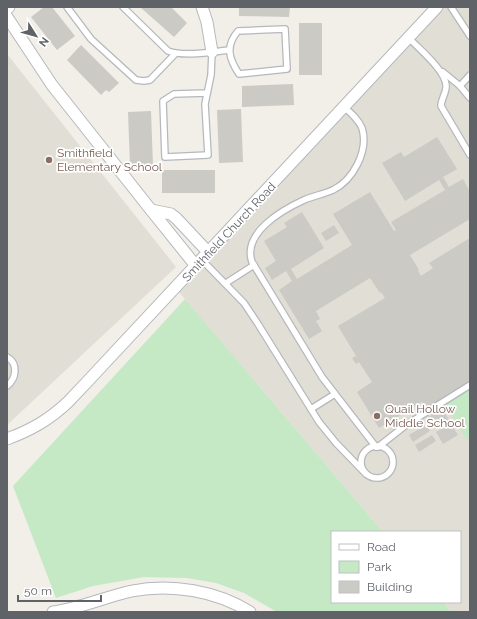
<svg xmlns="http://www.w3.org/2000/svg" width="477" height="619" viewBox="0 0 477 619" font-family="Raleway,sans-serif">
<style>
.education{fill:#e1ded6}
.green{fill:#c5e8c5}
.building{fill:#cccac5}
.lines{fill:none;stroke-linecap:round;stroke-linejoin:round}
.service-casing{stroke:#b5b8bc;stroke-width:8}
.minor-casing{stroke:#b5b8bc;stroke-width:13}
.service{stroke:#fff;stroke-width:5.5}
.minor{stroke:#fff;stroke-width:11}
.education-dot{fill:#8d6e63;stroke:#fff;stroke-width:1.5}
.labels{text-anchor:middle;stroke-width:3.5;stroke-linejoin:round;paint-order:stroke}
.education-label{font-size:12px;fill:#785e54;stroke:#fff;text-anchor:start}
.street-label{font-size:12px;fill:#5f6368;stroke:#fff}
</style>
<rect width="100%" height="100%" fill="#f1efe8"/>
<g class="education">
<polygon points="441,7 470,7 470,612 451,612 443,602 460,602 460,532 383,532 178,291"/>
<polygon points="7,54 176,267 7,425"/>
</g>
<g class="green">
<polygon points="185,299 383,532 332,532 332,602 443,602 451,612 277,612 244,593 216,583 187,578 144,577 93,586 56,598 13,486"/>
<polygon points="470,382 470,438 467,440 442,399"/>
</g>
<g class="building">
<polygon points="44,7 52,7 75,36 57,50 31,17"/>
<polygon points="140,7 171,7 187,23 174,37"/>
<polygon points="239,7 290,7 289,17 239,16"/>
<rect x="299" y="23" width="23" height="52"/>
<polygon points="81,45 119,83 109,92 106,90 101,95 67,60"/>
<polygon points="293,84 294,105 242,107 242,86"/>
<polygon points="241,109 243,162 219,163 217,110"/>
<polygon points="151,111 153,166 130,166 128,112"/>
<polygon points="437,137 457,169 443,177 449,187 463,179 470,192 470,219 410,255 419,270 418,271 421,276 433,268 429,263 470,238 470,382 425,408 422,402 379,428 357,392 372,382 359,362 356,364 352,358 356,356 338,326 385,298 381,292 380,293 370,278 316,311 320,319 316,321 322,331 309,339 279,290 292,281 286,271 272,280 265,268 276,261 264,241 287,227 284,223 302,212 324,248 291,269 297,279 352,245 333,214 370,192 394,231 396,230 391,222 445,190 439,180 405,201 382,163 401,152 404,157"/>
<rect x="162" y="170" width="53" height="23"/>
<polygon points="334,225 339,233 326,241 321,233"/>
<polygon points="442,409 449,420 435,429 428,417"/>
<polygon points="451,424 458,435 443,444 436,432"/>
<polygon points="426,425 430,431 413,442 409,435"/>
<polygon points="432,435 436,441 419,452 415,445"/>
</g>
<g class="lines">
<g class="service-casing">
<g id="service">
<polyline points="67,7 91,39 136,80 144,81 150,80 175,54"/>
<path d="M123 7 168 51C185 57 211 52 229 50"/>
<polyline points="451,7 470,36"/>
<path d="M285 29 287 69 239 74C229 59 225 46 238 31Z"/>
<path d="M409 38C419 49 445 70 446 85 447 92 441 99 441 106L470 155"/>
<polyline points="443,72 460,86 470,98"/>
<polyline points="460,86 470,75"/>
<polyline points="207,93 174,94 163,101 165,157 208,155 205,104 211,75 212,52"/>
<path d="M344 107C351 113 358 119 362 128 369 151 353 180 333 190 324 194 313 196 304 200 282 210 242 233 252 262L322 377 376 447"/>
<polyline points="202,260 244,303 258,324 319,422 336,443 366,474"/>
<polyline points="226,283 254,265"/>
<path d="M7 357C19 364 16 379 7 386"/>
<polyline points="311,409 335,394"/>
<circle cx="377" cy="462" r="16"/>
<polyline points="378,447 406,425 470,385"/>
</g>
</g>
<g class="minor-casing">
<g id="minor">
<polyline points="202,7 207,22 212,52"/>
<polyline points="7,9 9,7"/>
<polyline points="7,17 52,85 151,210"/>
<polyline points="196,266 151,210 171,214 176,218 208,252"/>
<path d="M7 439C31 430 49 420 68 402 192 271 315 139 437 7"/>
<path d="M53 612C80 608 105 597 132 591 171 583 217 591 250 612"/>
</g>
</g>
<use href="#service" class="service"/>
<use href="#minor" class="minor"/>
</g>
<g class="education-dot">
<circle cx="49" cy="160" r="4"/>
<circle cx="377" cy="416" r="4"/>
</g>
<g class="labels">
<g class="education-label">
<text x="57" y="157">Smithfield<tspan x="57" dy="14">Elementary School</tspan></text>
<text x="385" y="413">Quail Hollow<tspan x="385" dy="14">Middle School</tspan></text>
</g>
<g class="street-label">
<text transform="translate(229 232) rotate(-47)" y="4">Smithfield Church Road</text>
</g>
</g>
<rect width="477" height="619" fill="none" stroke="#5f6368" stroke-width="16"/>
<rect x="331" y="531" width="130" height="72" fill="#ffffff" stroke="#bfc1c3"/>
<rect x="339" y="544" width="20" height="6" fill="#ffffff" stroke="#bfc1c3"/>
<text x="367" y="551" font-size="12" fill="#5f6368">Road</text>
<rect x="339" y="561" width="20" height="12" fill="#c5e8c5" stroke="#bfc1c3"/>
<text x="367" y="571" font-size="12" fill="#5f6368">Park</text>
<rect x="339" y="581" width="20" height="12" fill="#cccac5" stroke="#bfc1c3"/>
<text x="367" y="591" font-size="12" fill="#5f6368">Building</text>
<g transform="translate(36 36) rotate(127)" stroke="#ffffff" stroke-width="3" paint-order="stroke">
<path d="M0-3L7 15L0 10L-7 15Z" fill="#5f6368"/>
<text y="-6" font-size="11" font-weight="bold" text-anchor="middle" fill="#5f6368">N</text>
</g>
<path d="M18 595v6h83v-6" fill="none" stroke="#5f6368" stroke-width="2"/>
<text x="24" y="595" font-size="12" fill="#5f6368" stroke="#ffffff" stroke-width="3" paint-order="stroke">50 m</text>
</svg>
